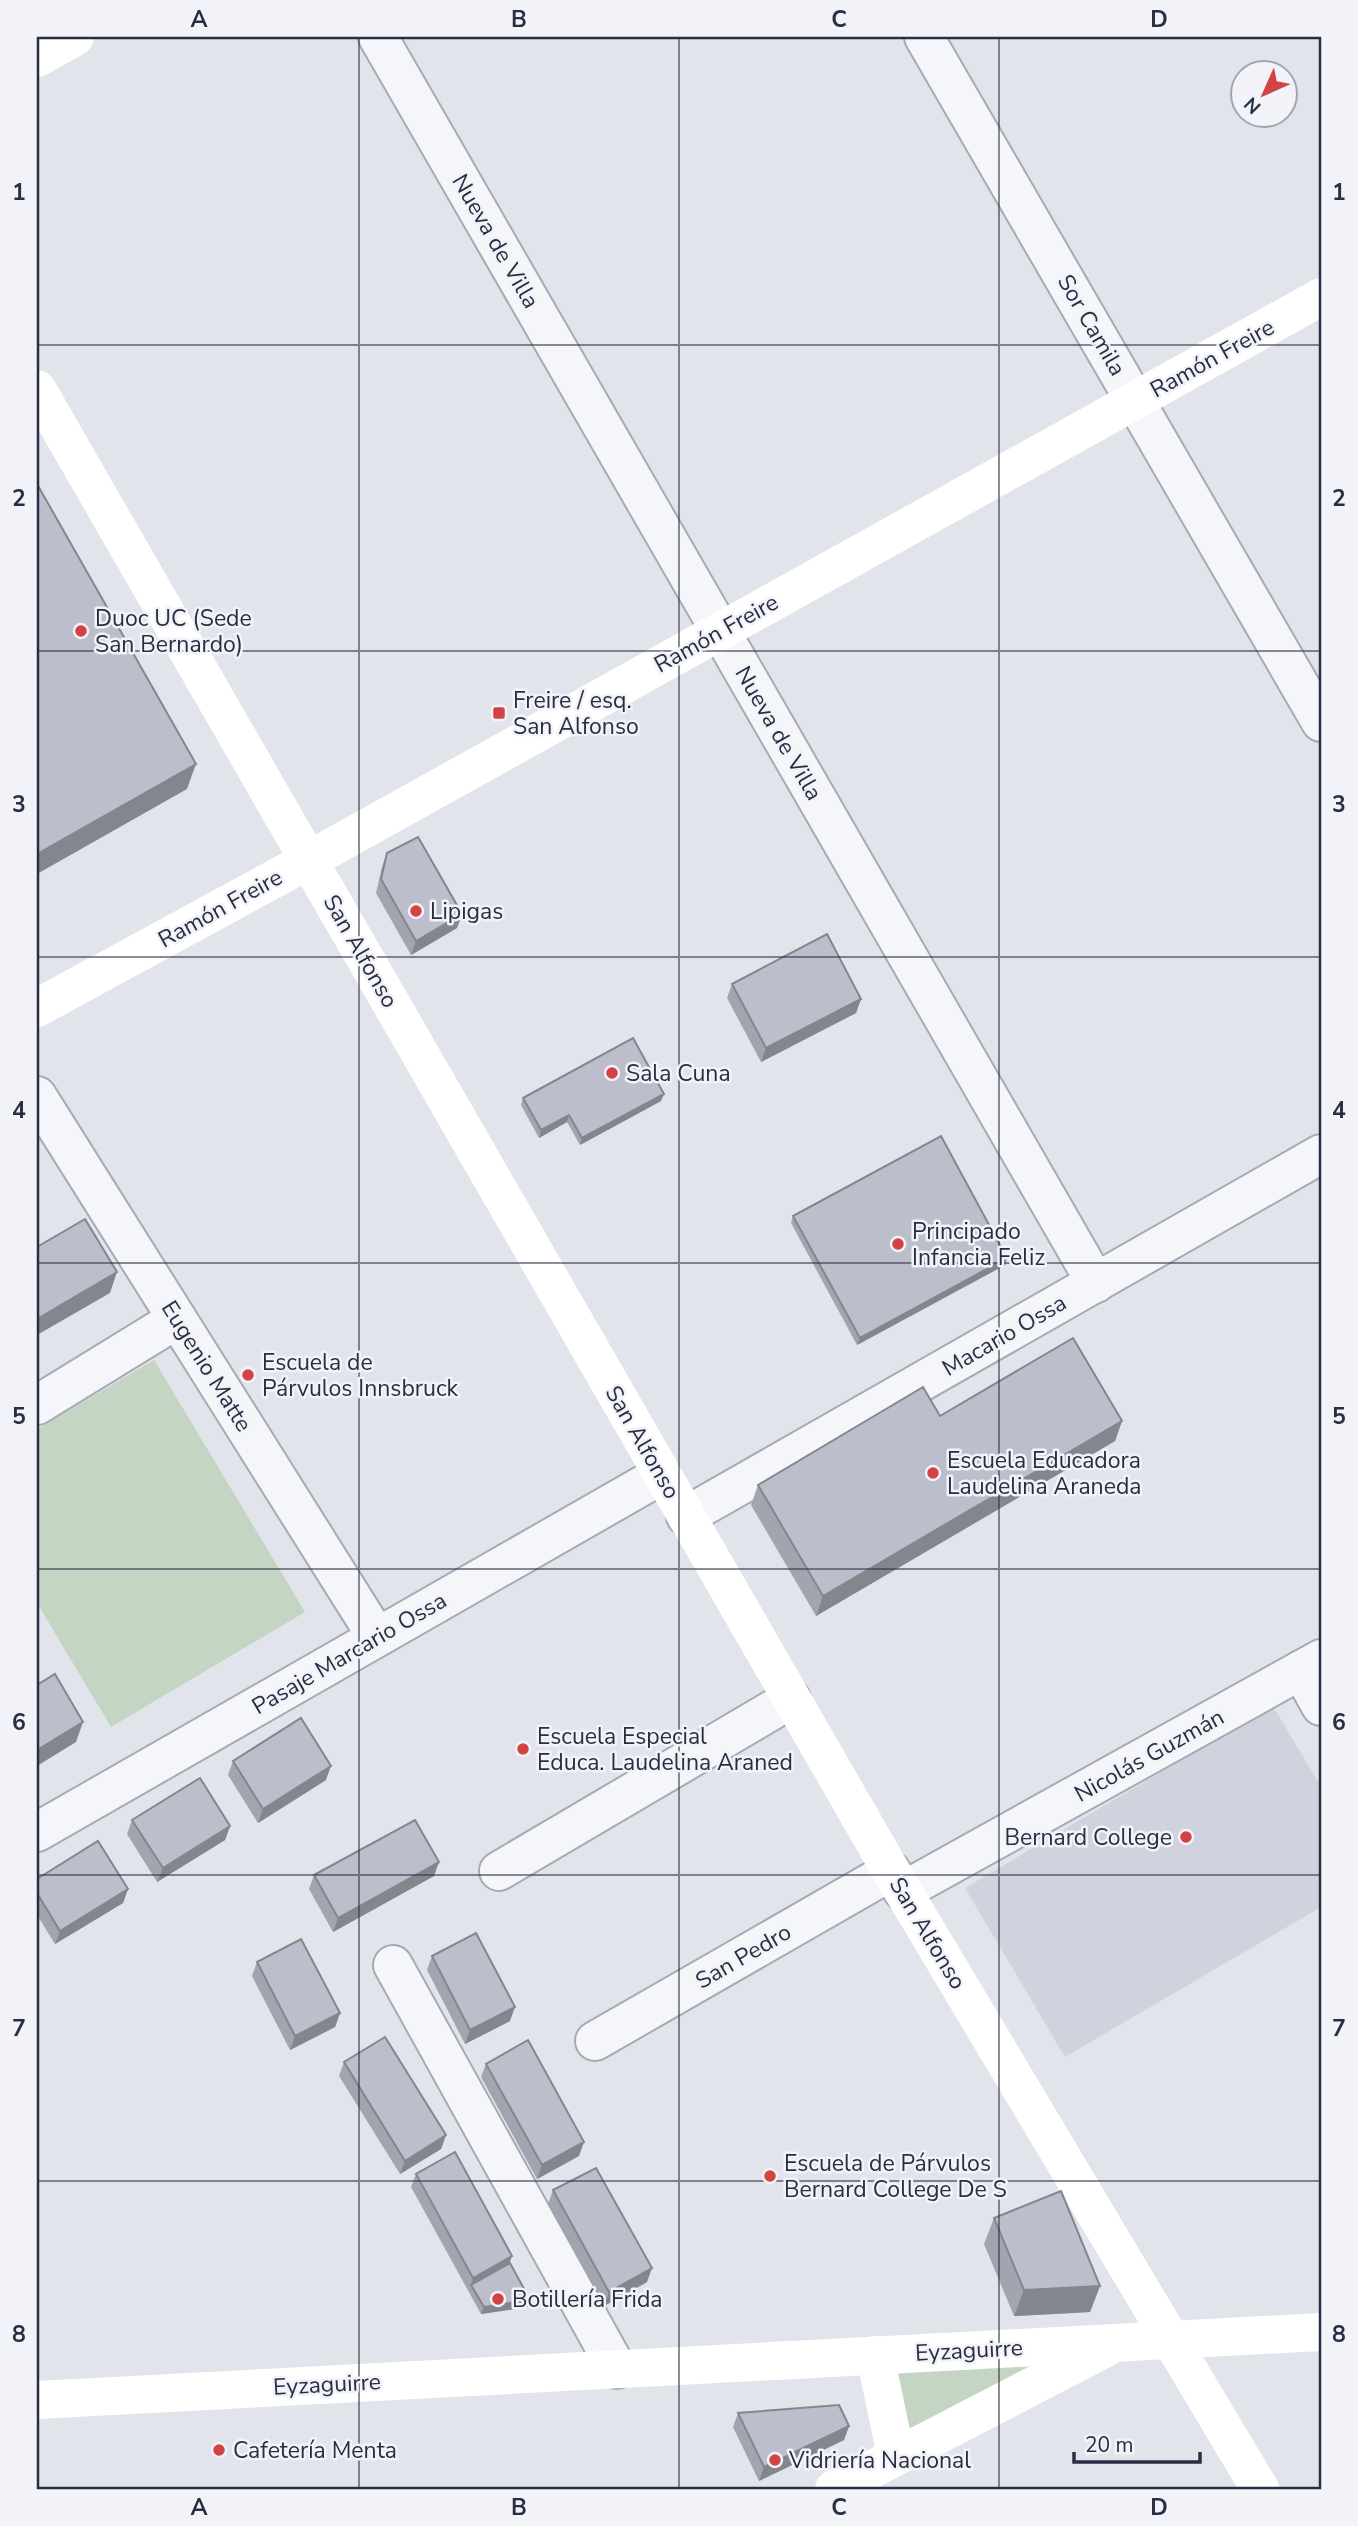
<svg xmlns="http://www.w3.org/2000/svg" width="1358" height="2526" viewBox="0 0 1358 2526" font-family="'Nunito Sans',sans-serif">
<style>
.built{fill:#d0d3dd}
.green{fill:#c5d5c3}
.lines{fill:none;stroke-linecap:round;stroke-linejoin:round}
.street-casing{stroke:#a7aab5;stroke-width:42}
.street{stroke:#f5f6f9;stroke-width:38}
.secondary{stroke:#fff;stroke-width:38}
.wall{fill:#a2a4af}
.shaded-wall{fill:#84868e}
.building{fill:#bcbfcb;stroke:#84868e;stroke-width:2}
.grid{fill:none;stroke:#292f43;stroke-width:2;stroke-opacity:0.55}
.poi-dot{fill:#d34346;stroke:#f2f3f8;stroke-width:2.5}
.labels{text-anchor:middle;stroke-width:5;stroke-linejoin:round;paint-order:stroke}
.street-label{font-size:23px;fill:#292f43;stroke:#f2f3f8}
.poi-label{font-size:23px;fill:#292f43;stroke:#f2f3f8;text-anchor:start}
.neatline{fill:none;stroke:#292f43;stroke-width:2.5}
.grid-label{font-size:23px;text-anchor:middle;font-weight:bold;fill:#292f43}
</style>
<rect width="100%" height="100%" fill="#e2e4eb"/>
<polygon class="built" points="1273,1706 1321,1787 1321,1907 1065,2057 965,1888"/>
<g class="green">
<polygon points="154,1360 305,1612 111,1727 37,1603 37,1429"/>
<polygon points="1045,2359 909,2432 892,2364"/>
</g>
<g class="lines">
<g class="street-casing">
<g id="street">
<polyline points="378,37 1096,1283"/>
<polyline points="924,37 1321,722"/>
<polyline points="37,1096 377,1637"/>
<polyline points="37,1405 177,1319"/>
<polyline points="686,1516 1321,1154"/>
<polyline points="1301,1670 1321,1706"/>
<polyline points="37,1832 661,1475"/>
<polyline points="499,1871 791,1699"/>
<polyline points="903,1891 1321,1659"/>
<polyline points="393,1965 617,2369"/>
<polyline points="595,2041 891,1871"/>
</g>
</g>
<use href="#street" class="street"/>
<g class="secondary">
<polyline points="37,58 75,37"/>
<polyline points="37,389 891,1871 1260,2489"/>
<polyline points="37,1008 309,860 1321,297"/>
<polyline points="875,2355 896,2456"/>
<polyline points="37,2400 1321,2332"/>
<polyline points="834,2489 1106,2348"/>
</g>
</g>
<g class="wall">
<polygon points="387,853 462,914 457,928 411,955 376,893 382,867"/>
<polygon points="732,984 861,999 856,1013 761,1062 727,998"/>
<polygon points="523,1098 661,1101 580,1145 567,1122 539,1138 521,1105"/>
<polygon points="793,1216 1005,1265 857,1345 791,1223"/>
<polygon points="940,1416 1122,1421 1115,1441 816,1616 751,1505 758,1485"/>
<polygon points="233,1761 326,1780 258,1823 228,1775"/>
<polygon points="132,1820 230,1826 225,1840 157,1882 127,1834"/>
<polygon points="314,1875 434,1876 333,1932 309,1889"/>
<polygon points="37,1879 128,1889 123,1903 55,1944 37,1915"/>
<polygon points="432,1956 510,2021 465,2044 427,1970"/>
<polygon points="257,1962 340,2013 335,2027 290,2050 252,1976"/>
<polygon points="344,2062 446,2135 441,2149 400,2174 339,2076"/>
<polygon points="486,2064 579,2156 537,2179 481,2077"/>
<polygon points="416,2174 510,2263 530,2300 528,2307 481,2314 411,2187"/>
<polygon points="553,2190 647,2282 604,2306 548,2204"/>
<polygon points="994,2218 1100,2286 1090,2312 1014,2316 984,2244"/>
<polygon points="738,2413 849,2426 844,2440 759,2481 733,2427"/>
</g>
<g class="shaded-wall">
<polygon points="196,764 187,789 37,874 37,854"/>
<polygon points="462,914 457,928 411,955 416,941"/>
<polygon points="861,999 856,1013 761,1062 766,1048"/>
<polygon points="664,1094 661,1101 580,1145 582,1138"/>
<polygon points="569,1115 567,1122 539,1138 541,1130"/>
<polygon points="1007,1258 1005,1265 857,1345 860,1338"/>
<polygon points="117,1272 110,1293 37,1335 37,1319"/>
<polygon points="1122,1421 1115,1441 816,1616 823,1596"/>
<polygon points="83,1722 76,1742 37,1766 37,1750"/>
<polygon points="331,1766 326,1780 258,1823 263,1809"/>
<polygon points="230,1826 225,1840 157,1882 163,1868"/>
<polygon points="439,1862 434,1876 333,1932 338,1918"/>
<polygon points="128,1889 123,1903 55,1944 60,1931"/>
<polygon points="515,2007 510,2021 465,2044 470,2030"/>
<polygon points="340,2013 335,2027 290,2050 295,2036"/>
<polygon points="446,2135 441,2149 400,2174 405,2161"/>
<polygon points="584,2142 579,2156 537,2179 542,2165"/>
<polygon points="512,2256 507,2270 471,2285 473,2278"/>
<polygon points="652,2268 647,2282 604,2306 609,2292"/>
<polygon points="1100,2286 1090,2312 1014,2316 1024,2290"/>
<polygon points="530,2300 528,2307 481,2314 484,2307"/>
<polygon points="849,2426 844,2440 759,2481 764,2467"/>
</g>
<g class="building">
<polygon points="37,484 196,764 37,854"/>
<polygon points="418,837 462,914 416,941 381,879 387,853"/>
<polygon points="827,934 861,999 766,1048 732,984"/>
<polygon points="633,1038 664,1094 582,1138 569,1115 541,1130 523,1098"/>
<polygon points="941,1136 1007,1258 860,1338 793,1216"/>
<polygon points="85,1219 117,1272 37,1319 37,1247"/>
<polygon points="1073,1338 1122,1421 823,1596 758,1485 923,1387 940,1416"/>
<polygon points="55,1674 83,1722 37,1750 37,1685"/>
<polygon points="301,1718 331,1766 263,1809 233,1761"/>
<polygon points="200,1778 230,1826 163,1868 132,1820"/>
<polygon points="415,1820 439,1862 338,1918 314,1875"/>
<polygon points="98,1841 128,1889 60,1931 37,1893 37,1879"/>
<polygon points="476,1933 515,2007 470,2030 432,1956"/>
<polygon points="301,1939 340,2013 295,2036 257,1962"/>
<polygon points="385,2037 446,2135 405,2161 344,2062"/>
<polygon points="528,2040 584,2142 542,2165 486,2064"/>
<polygon points="455,2152 512,2256 473,2278 416,2174"/>
<polygon points="596,2168 652,2268 609,2292 553,2190"/>
<polygon points="1061,2191 1100,2286 1024,2290 994,2218"/>
<polygon points="510,2263 530,2300 484,2307 471,2285"/>
<polygon points="839,2405 849,2426 764,2467 738,2413"/>
</g>
<path class="grid" d="M359 37V2489M679 37V2489M999 37V2489M37 345H1321M37 651H1321M37 957H1321M37 1263H1321M37 1569H1321M37 1875H1321M37 2181H1321"/>
<g class="poi-dot">
<circle cx="81" cy="631" r="7"/>
<rect x="492" y="706" width="14" height="14" rx="3.5"/>
<circle cx="416" cy="911" r="7"/>
<circle cx="612" cy="1073" r="7"/>
<circle cx="898" cy="1244" r="7"/>
<circle cx="248" cy="1375" r="7"/>
<circle cx="933" cy="1473" r="7"/>
<circle cx="523" cy="1749" r="7"/>
<circle cx="1186" cy="1837" r="7"/>
<circle cx="770" cy="2176" r="7"/>
<circle cx="498" cy="2299" r="7"/>
<circle cx="219" cy="2450" r="7"/>
<circle cx="775" cy="2460" r="7"/>
</g>
<g class="labels">
<g class="street-label">
<text transform="translate(496 241) rotate(60)" y="8">Nueva de Villa</text>
<text transform="translate(1092 325) rotate(60)" y="8">Sor Camila</text>
<text transform="translate(1212 358) rotate(-29)" y="8">Ramón Freire</text>
<text transform="translate(716 633) rotate(-29)" y="8">Ramón Freire</text>
<text transform="translate(779 733) rotate(60)" y="8">Nueva de Villa</text>
<text transform="translate(220 908) rotate(-29)" y="8">Ramón Freire</text>
<text transform="translate(361 951) rotate(60)" y="8">San Alfonso</text>
<text transform="translate(1004 1335) rotate(-30)" y="8">Macario Ossa</text>
<text transform="translate(207 1366) rotate(58)" y="8">Eugenio Matte</text>
<text transform="translate(643 1442) rotate(60)" y="8">San Alfonso</text>
<text transform="translate(349 1653) rotate(-30)" y="8">Pasaje Marcario Ossa</text>
<text transform="translate(1149 1755) rotate(-29)" y="8">Nicolás Guzmán</text>
<text transform="translate(928 1933) rotate(59)" y="8">San Alfonso</text>
<text transform="translate(743 1956) rotate(-30)" y="8">San Pedro</text>
<text transform="translate(969 2350) rotate(-3)" y="8">Eyzaguirre</text>
<text transform="translate(327 2384) rotate(-3)" y="8">Eyzaguirre</text>
</g>
<g class="poi-label">
<text x="95" y="626">Duoc UC (Sede<tspan x="95" dy="26">San Bernardo)</tspan></text>
<text x="513" y="708">Freire / esq.<tspan x="513" dy="26">San Alfonso</tspan></text>
<text x="430" y="919">Lipigas</text>
<text x="626" y="1081">Sala Cuna</text>
<text x="912" y="1239">Principado<tspan x="912" dy="26">Infancia Feliz</tspan></text>
<text x="262" y="1370">Escuela de<tspan x="262" dy="26">Párvulos Innsbruck</tspan></text>
<text x="947" y="1468">Escuela Educadora<tspan x="947" dy="26">Laudelina Araneda</tspan></text>
<text x="537" y="1744">Escuela Especial<tspan x="537" dy="26">Educa. Laudelina Araned</tspan></text>
<text x="1172" y="1845" text-anchor="end">Bernard College</text>
<text x="784" y="2171">Escuela de Párvulos<tspan x="784" dy="26">Bernard College De S</tspan></text>
<text x="512" y="2307">Botillería Frida</text>
<text x="233" y="2458">Cafetería Menta</text>
<text x="789" y="2468">Vidriería Nacional</text>
</g>
</g>
<rect width="1358" height="2526" fill="none" stroke="#f2f3f8" stroke-width="77"/>
<g transform="translate(1264 94) rotate(225)"><circle r="33" fill="#f2f3f8" stroke="#a2a5b0" stroke-width="2"/>
<path d="M0-5L12 26L0 18L-12 26Z" fill="#d34346"/>
<text y="-10" font-size="19" font-weight="bold" text-anchor="middle" fill="#292f43">N</text>
</g>
<path d="M1074 2452v10h126v-10" fill="none" stroke="#292f43" stroke-width="3.5"/>
<text x="1085" y="2452" font-size="21" fill="#292f43" stroke="#f2f3f8" stroke-width="5" paint-order="stroke">20 m</text>
<rect x="38" y="38" width="1282" height="2450" class="neatline"/>
<g class="grid-label">
<text x="199" y="27">A</text>
<text x="519" y="27">B</text>
<text x="839" y="27">C</text>
<text x="1159" y="27">D</text>
<text x="19" y="200">1</text>
<text x="1339" y="200">1</text>
<text x="19" y="506">2</text>
<text x="1339" y="506">2</text>
<text x="19" y="812">3</text>
<text x="1339" y="812">3</text>
<text x="19" y="1118">4</text>
<text x="1339" y="1118">4</text>
<text x="19" y="1424">5</text>
<text x="1339" y="1424">5</text>
<text x="19" y="1730">6</text>
<text x="1339" y="1730">6</text>
<text x="19" y="2036">7</text>
<text x="1339" y="2036">7</text>
<text x="19" y="2342">8</text>
<text x="1339" y="2342">8</text>
<text x="199" y="2515">A</text>
<text x="519" y="2515">B</text>
<text x="839" y="2515">C</text>
<text x="1159" y="2515">D</text>
</g>
</svg>
